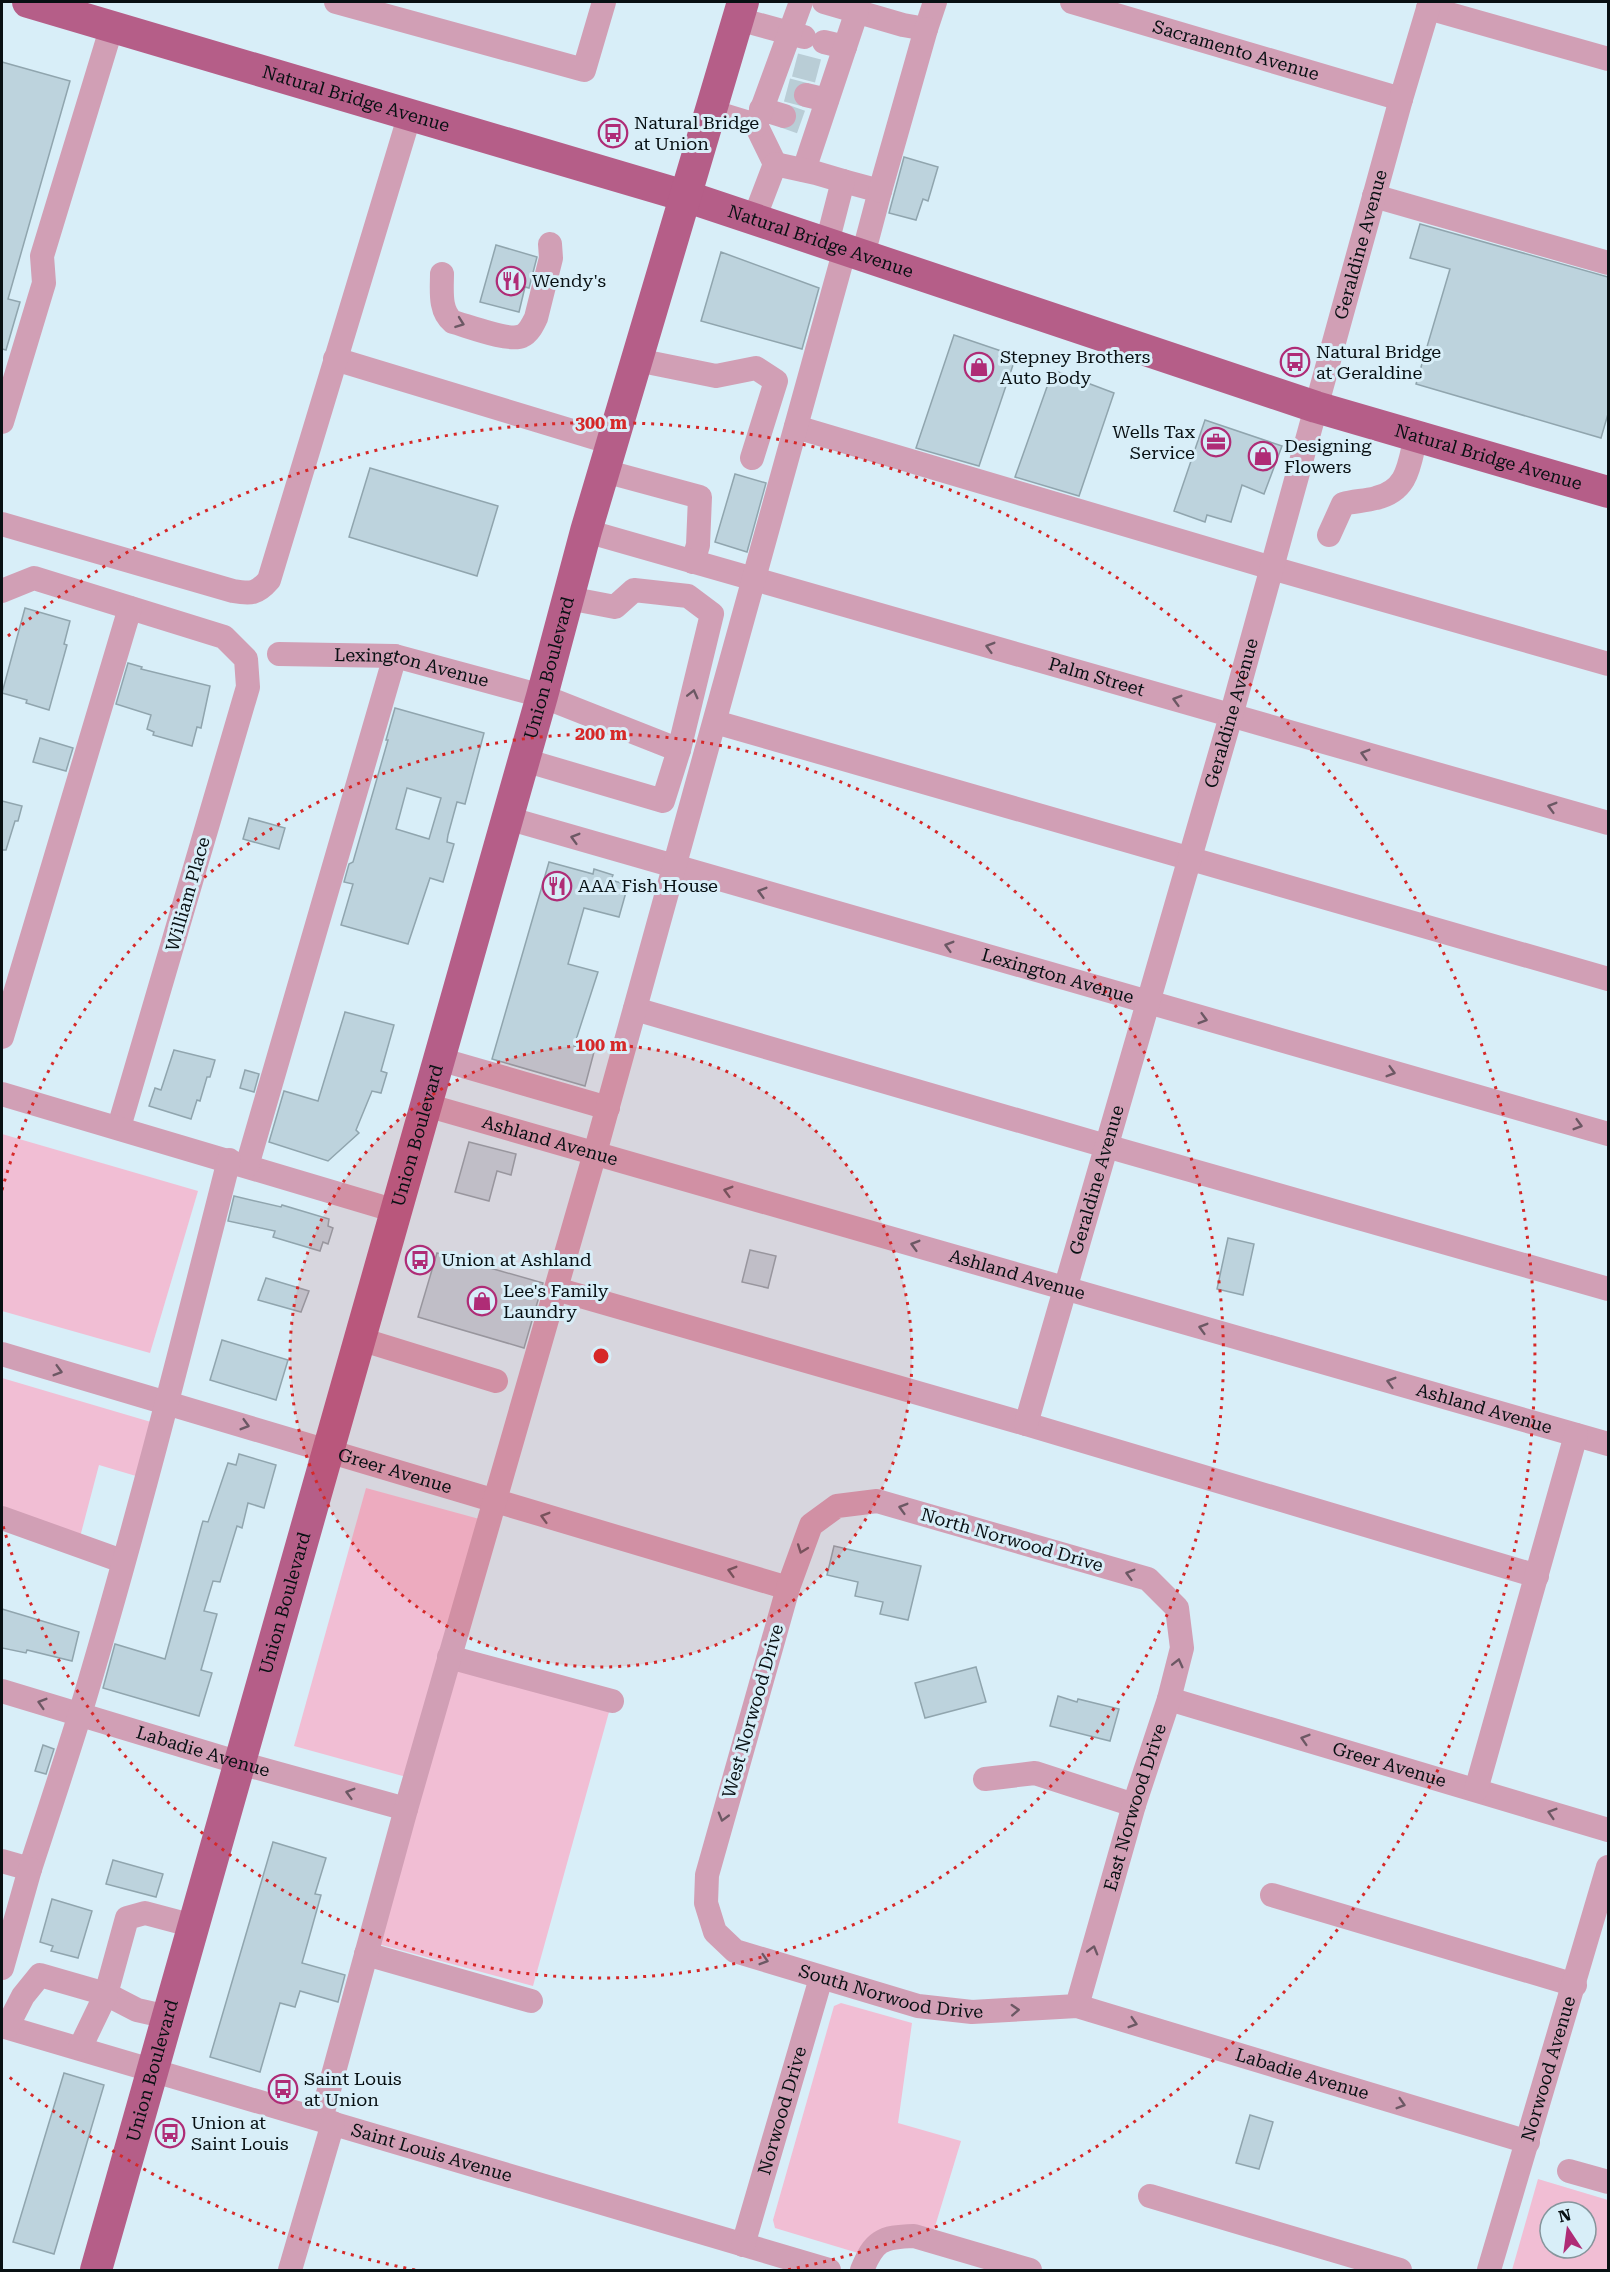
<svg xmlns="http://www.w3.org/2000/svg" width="1610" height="2272" viewBox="0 0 1610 2272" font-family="'Roboto Serif',serif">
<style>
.green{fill:#f1bed4;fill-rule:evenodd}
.building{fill:#bdd3dd;stroke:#90a5ae;stroke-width:1.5;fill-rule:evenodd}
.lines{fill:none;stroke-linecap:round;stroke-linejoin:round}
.minor-tunnel{stroke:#b9cdd6;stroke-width:24;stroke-dasharray:24 12;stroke-linecap:butt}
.minor{stroke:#d19fb5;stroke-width:24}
.major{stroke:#b55e88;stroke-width:32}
.oneway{stroke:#6c5864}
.ring{fill:none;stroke:#d62828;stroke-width:3;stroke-dasharray:3 6}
.labels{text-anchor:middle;stroke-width:6;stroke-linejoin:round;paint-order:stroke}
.street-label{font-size:18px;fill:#081013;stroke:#d8eef8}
.poi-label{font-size:18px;fill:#081013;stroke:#d8eef8;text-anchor:start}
.centre{fill:#d62828;stroke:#d8eef8;stroke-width:3}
.ring-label{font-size:18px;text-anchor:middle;font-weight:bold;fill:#d62828;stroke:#d8eef8;stroke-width:6;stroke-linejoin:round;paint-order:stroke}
</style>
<rect width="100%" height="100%" fill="#d8eef8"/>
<g class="green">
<polygon points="2,1134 198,1191 150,1353 2,1311"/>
<polygon points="2,1378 151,1422 136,1476 99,1465 80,1537 2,1514"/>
<polygon points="366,1488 483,1520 410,1778 294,1746"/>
<polygon points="454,1669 609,1712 533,1986 378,1944"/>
<polygon points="841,2003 912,2023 898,2123 961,2141 933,2233 858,2253 775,2228 773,2220 834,2006"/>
<path d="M1538 2179 1608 2200V2270H1512ZM1550 2212H1586V2248H1550Z"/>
</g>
<g class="building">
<polygon points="2,62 70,81 8,299 20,302 6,350 2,349"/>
<polygon points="904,157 938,167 928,201 923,199 916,220 889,213"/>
<polygon points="1420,224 1608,277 1608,414 1601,438 1416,384 1450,269 1410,258"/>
<polygon points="496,245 537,257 529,288 525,287 519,312 480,302"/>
<polygon points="721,252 819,288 802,349 701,321"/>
<polygon points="954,335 1016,356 979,466 916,448"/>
<polygon points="1053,370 1114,393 1079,496 1015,477"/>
<polygon points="1205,420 1282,446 1264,494 1242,485 1231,522 1207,515 1205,522 1174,511"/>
<polygon points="370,468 498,506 477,576 349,537"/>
<polygon points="735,474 766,483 747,552 715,542"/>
<polygon points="25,608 70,621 64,644 67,645 49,710 26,703 27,700 2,693"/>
<polygon points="128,663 142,667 141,669 210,686 201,728 197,727 192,746 153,735 154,732 147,729 151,715 116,704"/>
<path d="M395 708 484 733 465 804 457 802 448 835 447 842 454 844 443 882 430 878 408 944 341 925 353 884 344 882 349 864 353 862 388 740H386ZM407 788 441 798 429 839 396 829Z"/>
<polygon points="40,738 73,748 66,771 33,762"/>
<polygon points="2,801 22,806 18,821 15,821 6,850 2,850"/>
<polygon points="249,818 285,828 279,849 243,839"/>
<polygon points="549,862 593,874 594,869 613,875 611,880 628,885 619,917 584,908 568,964 598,972 574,1046 594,1052 585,1086 492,1059"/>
<polygon points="345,1012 394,1025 381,1071 387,1073 381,1093 372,1091 356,1130 359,1133 328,1161 269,1142 284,1091 318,1101"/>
<polygon points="174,1050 215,1060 210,1077 207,1077 200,1101 197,1100 191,1119 149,1106 155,1088 161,1090"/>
<polygon points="245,1070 259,1074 254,1092 240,1088"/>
<polygon points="469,1142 516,1154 511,1175 497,1171 489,1201 455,1192"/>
<polygon points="234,1196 281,1207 282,1205 329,1219 328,1226 333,1228 328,1244 323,1242 320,1251 273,1237 275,1231 228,1221"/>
<polygon points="1228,1238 1254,1244 1243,1295 1217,1289"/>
<polygon points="750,1250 776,1256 768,1288 742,1282"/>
<polygon points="437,1253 543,1283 524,1348 418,1317"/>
<polygon points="266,1278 309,1291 301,1312 258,1300"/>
<polygon points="222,1340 288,1360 276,1400 210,1380"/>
<polygon points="239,1454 276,1465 264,1508 248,1503 242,1528 237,1526 220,1582 213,1581 204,1611 217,1614 201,1670 212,1673 199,1716 103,1688 115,1644 165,1659 202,1524 203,1521 208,1522 228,1463 236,1465"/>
<polygon points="834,1546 921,1566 908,1620 880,1614 883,1602 855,1596 858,1582 827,1575"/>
<polygon points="2,1609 79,1632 72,1661 27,1650 26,1653 2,1648"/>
<polygon points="976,1667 986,1702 925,1718 915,1683"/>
<polygon points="1058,1696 1077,1702 1078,1699 1119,1709 1110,1741 1050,1726"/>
<polygon points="43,1745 54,1749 46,1774 35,1771"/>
<polygon points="273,1842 326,1858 315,1894 321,1895 302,1963 345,1975 338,2002 300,1991 295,2007 280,2003 260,2072 210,2057"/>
<polygon points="113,1860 163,1874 156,1897 106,1884"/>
<polygon points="52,1899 92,1911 78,1958 51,1951 53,1946 40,1942"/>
<polygon points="64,2073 104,2085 54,2254 13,2242"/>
<polygon points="1250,2115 1273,2122 1259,2169 1236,2163"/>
</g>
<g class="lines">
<g class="minor-tunnel">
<polyline points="795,65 818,71"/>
<polyline points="787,90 806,95"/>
<polyline points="784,116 801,122"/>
</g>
<g class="minor">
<polyline points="336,2 584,70 604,2"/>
<polyline points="824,2 903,25 926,29 935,2"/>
<path id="s1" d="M1072 2 1401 99"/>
<polyline points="1428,8 1608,59"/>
<polyline points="738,19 804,37"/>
<polyline points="824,42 845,47"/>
<polyline points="806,95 827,100"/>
<polyline points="761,109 784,116"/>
<polyline points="710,111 756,125 775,164"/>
<polyline points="756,125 801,2"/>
<polyline points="804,170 857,11"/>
<polyline points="843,181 880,191 863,255"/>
<polyline points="880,191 926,29"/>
<polyline points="1374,196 1608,263"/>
<polyline points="754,219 775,164 816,173 843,181 827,243"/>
<path d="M442 274C442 290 439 311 453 322 468 326 509 342 522 336 529 333 533 324 536 318L551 258 550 244"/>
<polyline points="335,359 612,443"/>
<polyline points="637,360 716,376 756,368 776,381 752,458"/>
<polyline points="2,422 44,283 42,256 112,26"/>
<polyline points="796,427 1272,568 1608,664"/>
<polyline points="604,471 700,497 698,545 693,562"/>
<path d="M2 524 233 591C251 594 257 594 269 580L410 114"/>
<path id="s2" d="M586 531 1608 823"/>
<path d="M1329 535 1343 504C1354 501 1365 501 1376 498 1409 490 1409 464 1416 436"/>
<polyline points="2,591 34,578 224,637 246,659 248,687 119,1127"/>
<polyline points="568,598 615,607 634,590 688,596 712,614 679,750"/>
<path id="s3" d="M279 654 395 656 542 696 679 750 663 801 524 760"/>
<polyline points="715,722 1608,979"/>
<path id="s4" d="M507 818 1608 1134"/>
<polyline points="635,1009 1106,1146 1608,1289"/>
<polyline points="2,1037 130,608"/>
<polyline points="439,1059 608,1108"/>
<polyline points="2,1094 396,1211"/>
<path id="s5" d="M426 1105 1608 1444"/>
<polyline points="247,1166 395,656"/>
<polyline points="556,1289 1026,1424 1537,1576"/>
<polyline points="360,1339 496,1381"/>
<path id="s6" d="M2 1354C264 1431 526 1511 788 1588"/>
<path id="s7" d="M1026 1424 1231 716 1401 99 1430 2"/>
<polyline points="2,1518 122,1561"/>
<polyline points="449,1657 612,1701"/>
<path id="s8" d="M2 1691 240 1763 406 1809"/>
<path id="s9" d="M1169 1699 1608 1830"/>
<polyline points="985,1779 1035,1773 1134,1805"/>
<polyline points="1476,1790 1576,1435"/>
<path d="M2 1861 30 1869C47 1817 64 1766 80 1714 135 1531 182 1345 229 1160"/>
<polyline points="1272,1895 1575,1985"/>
<polyline points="366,1954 531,2001"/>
<polyline points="2,1968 30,1869"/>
<path id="s10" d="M1077 2006 1134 1805 1169 1699 1182 1648 1177 1608 1148 1579 877 1501 837 1506 811 1525 788 1588 707 1875 706 1903 715 1932 735 1951 918 2006 972 2012 1077 2006 1528 2142"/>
<polyline points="168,2017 137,2010 106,1994 127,1918 145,1913 194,1926"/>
<path id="s11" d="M2 2026 829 2270"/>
<polyline points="7,2027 23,1996 40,1975 106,1994 80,2048"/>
<polyline points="321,2119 406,1809 595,1153 845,249"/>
<polyline points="1569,2171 1608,2182"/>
<polyline points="1150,2196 1400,2270"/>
<path id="s12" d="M743 2245 821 1978"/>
<polyline points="290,2270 333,2123"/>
<path d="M862 2270C874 2241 881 2237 914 2236L1030 2270"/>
<path id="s13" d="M1489 2270 1608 1867"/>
</g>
<g class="major">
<path id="s14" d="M28 2 685 196 1316 407 1608 492"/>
<path id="s15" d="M96 2270 542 696 586 531 743 2"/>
</g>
</g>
<defs><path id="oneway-chevron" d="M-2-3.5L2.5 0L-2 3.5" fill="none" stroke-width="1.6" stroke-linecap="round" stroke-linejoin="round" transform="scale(1.5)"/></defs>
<g class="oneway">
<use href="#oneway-chevron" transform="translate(460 323) rotate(20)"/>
<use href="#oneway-chevron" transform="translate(990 647) rotate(-164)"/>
<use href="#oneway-chevron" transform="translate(693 694) rotate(-76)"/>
<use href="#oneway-chevron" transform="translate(1177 700) rotate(-164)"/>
<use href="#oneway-chevron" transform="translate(1365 754) rotate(-164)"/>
<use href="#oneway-chevron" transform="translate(1552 807) rotate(-164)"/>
<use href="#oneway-chevron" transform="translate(575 838) rotate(-164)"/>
<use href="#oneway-chevron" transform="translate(762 892) rotate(-164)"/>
<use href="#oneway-chevron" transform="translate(949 946) rotate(-164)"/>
<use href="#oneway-chevron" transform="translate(1203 1019) rotate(16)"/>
<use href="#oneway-chevron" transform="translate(1391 1072) rotate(16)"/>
<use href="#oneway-chevron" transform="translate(1578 1125) rotate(16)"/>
<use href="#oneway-chevron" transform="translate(728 1191) rotate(-164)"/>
<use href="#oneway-chevron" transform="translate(915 1245) rotate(-164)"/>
<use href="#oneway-chevron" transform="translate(1203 1328) rotate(-164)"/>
<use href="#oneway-chevron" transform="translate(58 1371) rotate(16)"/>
<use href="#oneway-chevron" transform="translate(1391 1382) rotate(-164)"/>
<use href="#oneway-chevron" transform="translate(245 1425) rotate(16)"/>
<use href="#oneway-chevron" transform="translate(903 1508) rotate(-164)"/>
<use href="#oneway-chevron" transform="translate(545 1517) rotate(-164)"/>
<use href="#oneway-chevron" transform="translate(802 1549) rotate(110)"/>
<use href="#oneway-chevron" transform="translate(732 1571) rotate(-164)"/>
<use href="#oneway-chevron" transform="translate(1130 1574) rotate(-164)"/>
<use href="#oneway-chevron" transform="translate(1178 1663) rotate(-76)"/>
<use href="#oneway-chevron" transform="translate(42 1703) rotate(-163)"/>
<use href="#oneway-chevron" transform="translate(1305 1739) rotate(-163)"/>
<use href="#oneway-chevron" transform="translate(350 1793) rotate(-164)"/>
<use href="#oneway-chevron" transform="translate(1552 1813) rotate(-163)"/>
<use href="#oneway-chevron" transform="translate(723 1817) rotate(106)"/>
<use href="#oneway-chevron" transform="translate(1093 1950) rotate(-74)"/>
<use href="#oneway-chevron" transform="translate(764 1960) rotate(17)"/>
<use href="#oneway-chevron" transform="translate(1015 2010) rotate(-3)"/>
<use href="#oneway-chevron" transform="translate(1133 2023) rotate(17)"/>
<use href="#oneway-chevron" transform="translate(1401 2104) rotate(17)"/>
</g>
<circle cx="601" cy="1356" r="311" fill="#d62828" fill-opacity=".12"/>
<g class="ring">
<circle cx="601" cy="1356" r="311"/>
<path d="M2 1190A622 622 0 1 1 2 1522"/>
<path d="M415 2270A933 933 0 0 1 8 2076M8 636A933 933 0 1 1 787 2270"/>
</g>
<defs>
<g id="bus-ring" transform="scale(1.5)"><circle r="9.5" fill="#d8eef8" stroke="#af2c76" stroke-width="1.5"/><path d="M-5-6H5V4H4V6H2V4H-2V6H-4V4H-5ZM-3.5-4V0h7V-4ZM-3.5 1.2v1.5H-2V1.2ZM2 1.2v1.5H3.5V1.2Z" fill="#af2c76"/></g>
<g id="restaurant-ring" transform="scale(1.5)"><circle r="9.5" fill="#d8eef8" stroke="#af2c76" stroke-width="1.5"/><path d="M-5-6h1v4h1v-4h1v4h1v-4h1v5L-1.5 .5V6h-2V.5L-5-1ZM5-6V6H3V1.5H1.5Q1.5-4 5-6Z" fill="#af2c76"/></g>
<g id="shop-ring" transform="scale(1.5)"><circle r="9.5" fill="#d8eef8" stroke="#af2c76" stroke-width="1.5"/><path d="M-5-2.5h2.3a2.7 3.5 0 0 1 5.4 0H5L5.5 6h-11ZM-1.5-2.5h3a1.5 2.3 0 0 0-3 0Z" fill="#af2c76"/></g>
<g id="office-ring" transform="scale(1.5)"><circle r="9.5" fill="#d8eef8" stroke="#af2c76" stroke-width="1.5"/><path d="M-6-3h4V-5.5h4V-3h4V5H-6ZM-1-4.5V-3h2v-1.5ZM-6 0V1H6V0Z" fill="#af2c76"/></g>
</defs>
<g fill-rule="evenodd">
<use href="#bus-ring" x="613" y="133"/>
<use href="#restaurant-ring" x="511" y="281"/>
<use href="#bus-ring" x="1295" y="362"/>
<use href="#shop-ring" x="979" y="367"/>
<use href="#office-ring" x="1216" y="442"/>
<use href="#shop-ring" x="1263" y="456"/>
<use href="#restaurant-ring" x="557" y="886"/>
<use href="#bus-ring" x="420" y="1260"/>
<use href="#shop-ring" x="482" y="1301"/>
<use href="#bus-ring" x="283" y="2089"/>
<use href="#bus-ring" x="170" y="2133"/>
</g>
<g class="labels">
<g class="street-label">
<text dy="6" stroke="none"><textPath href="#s1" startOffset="171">Sacramento Avenue</textPath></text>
<text dy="6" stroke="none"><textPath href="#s14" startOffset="342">Natural Bridge Avenue</textPath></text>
<text dy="6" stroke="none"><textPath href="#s14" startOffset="828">Natural Bridge Avenue</textPath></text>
<text dy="6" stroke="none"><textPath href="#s7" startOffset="1226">Geraldine Avenue</textPath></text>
<text dy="6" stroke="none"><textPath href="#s14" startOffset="1530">Natural Bridge Avenue</textPath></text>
<text dy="6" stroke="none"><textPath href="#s15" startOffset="1665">Union Boulevard</textPath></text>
<text dy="6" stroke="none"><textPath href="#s3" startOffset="134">Lexington Avenue</textPath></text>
<text dy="6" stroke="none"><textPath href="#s2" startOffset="531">Palm Street</textPath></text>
<text dy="6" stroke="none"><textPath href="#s7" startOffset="740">Geraldine Avenue</textPath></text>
<text transform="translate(188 894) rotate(-74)" y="6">William Place</text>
<text dy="6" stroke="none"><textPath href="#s4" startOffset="573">Lexington Avenue</textPath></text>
<text dy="6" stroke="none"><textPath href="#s15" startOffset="1179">Union Boulevard</textPath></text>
<text dy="6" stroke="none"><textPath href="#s5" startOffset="129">Ashland Avenue</textPath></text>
<text dy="6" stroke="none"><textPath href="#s7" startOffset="254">Geraldine Avenue</textPath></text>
<text dy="6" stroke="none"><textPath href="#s5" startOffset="615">Ashland Avenue</textPath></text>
<text dy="6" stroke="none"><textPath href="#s5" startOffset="1101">Ashland Avenue</textPath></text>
<text dy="6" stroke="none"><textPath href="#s6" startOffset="410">Greer Avenue</textPath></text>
<text transform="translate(1012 1540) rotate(16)" y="6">North Norwood Drive</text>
<text dy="6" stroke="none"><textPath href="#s15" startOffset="693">Union Boulevard</textPath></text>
<text transform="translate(753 1711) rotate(-74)" y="6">West Norwood Drive</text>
<text dy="6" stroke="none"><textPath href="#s8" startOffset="210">Labadie Avenue</textPath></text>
<text dy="6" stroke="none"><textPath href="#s9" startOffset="230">Greer Avenue</textPath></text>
<text dy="6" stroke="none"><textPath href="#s10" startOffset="207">East Norwood Drive</textPath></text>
<text dy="6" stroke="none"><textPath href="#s10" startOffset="1422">South Norwood Drive</textPath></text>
<text dy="6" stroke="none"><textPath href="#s13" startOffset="210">Norwood Avenue</textPath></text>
<text dy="6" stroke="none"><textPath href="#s15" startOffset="207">Union Boulevard</textPath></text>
<text dy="6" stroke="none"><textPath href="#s10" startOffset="1846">Labadie Avenue</textPath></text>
<text dy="6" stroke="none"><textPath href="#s12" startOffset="140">Norwood Drive</textPath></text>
<text dy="6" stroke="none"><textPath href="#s11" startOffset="448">Saint Louis Avenue</textPath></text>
</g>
<g class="poi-label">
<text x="634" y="129">Natural Bridge<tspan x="634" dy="21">at Union</tspan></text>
<text x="532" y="287">Wendy's</text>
<text x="1316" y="358">Natural Bridge<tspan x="1316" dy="21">at Geraldine</tspan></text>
<text x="1000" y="363">Stepney Brothers<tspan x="1000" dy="21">Auto Body</tspan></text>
<text x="1195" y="438" text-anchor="end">Wells Tax<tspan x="1195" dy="21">Service</tspan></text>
<text x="1284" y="452">Designing<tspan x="1284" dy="21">Flowers</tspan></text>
<text x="578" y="892">AAA Fish House</text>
<text x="441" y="1266">Union at Ashland</text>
<text x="503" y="1297">Lee's Family<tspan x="503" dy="21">Laundry</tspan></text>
<text x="304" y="2085">Saint Louis<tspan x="304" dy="21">at Union</tspan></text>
<text x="191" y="2129">Union at<tspan x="191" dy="21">Saint Louis</tspan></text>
</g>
</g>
<circle cx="601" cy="1356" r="9" class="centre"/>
<g class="ring-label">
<text x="601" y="429">300 m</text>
<text x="601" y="740">200 m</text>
<text x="601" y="1051">100 m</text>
</g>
<rect width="1610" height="2272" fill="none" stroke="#081013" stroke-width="6"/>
<g transform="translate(1568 2230) rotate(347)"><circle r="28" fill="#d8eef8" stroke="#85959c" stroke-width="1.5"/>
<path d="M0-4.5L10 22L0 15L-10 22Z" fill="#af2c76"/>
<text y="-9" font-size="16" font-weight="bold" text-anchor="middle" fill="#081013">N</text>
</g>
</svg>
